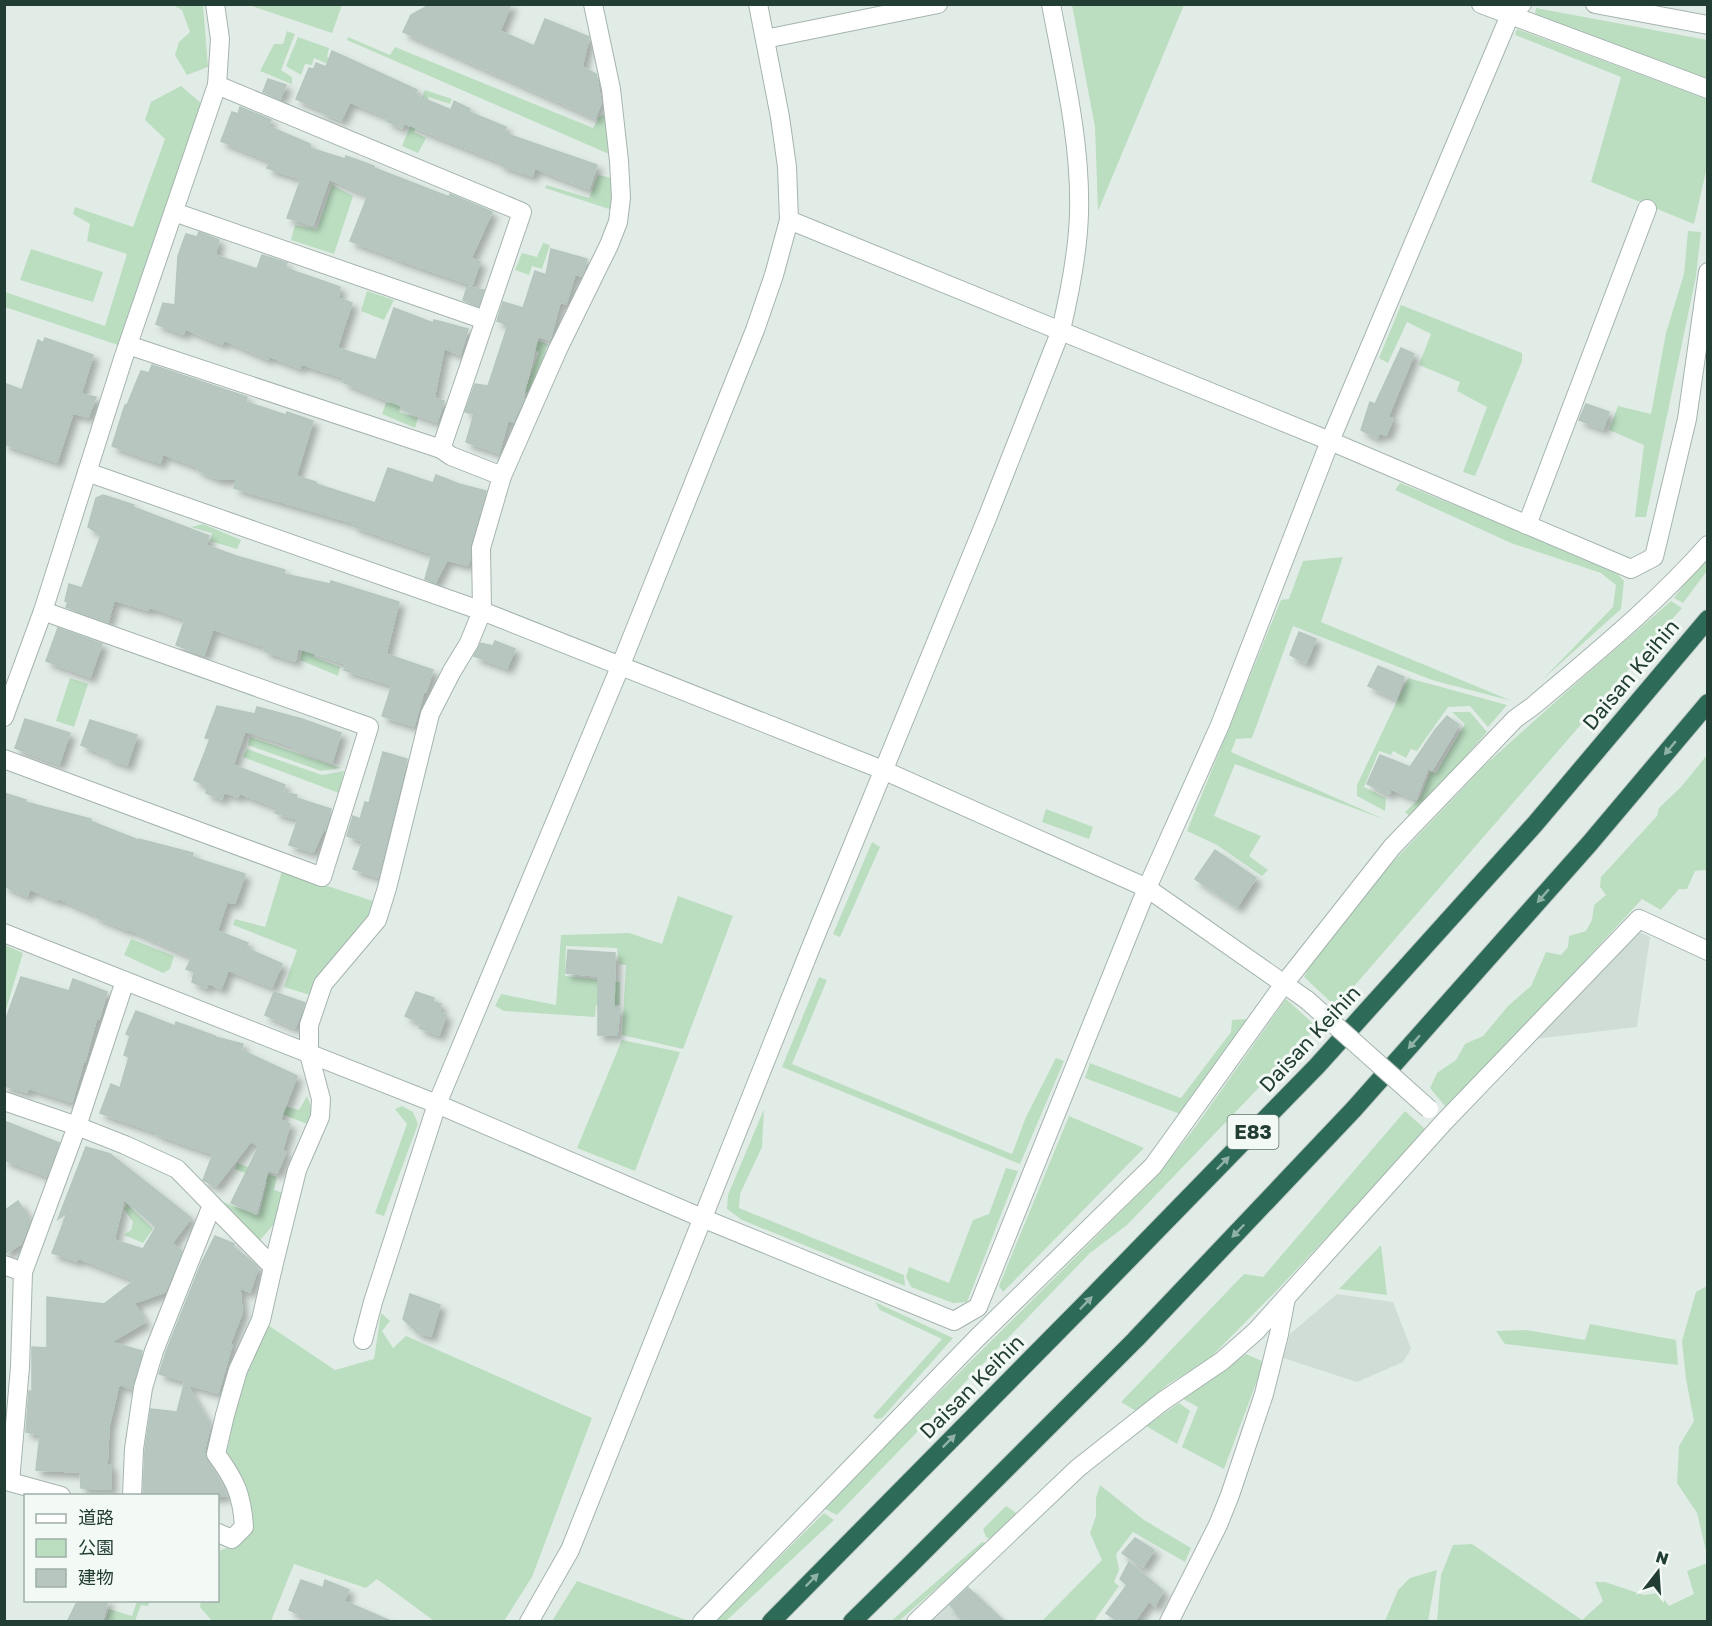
<svg xmlns="http://www.w3.org/2000/svg" width="1712" height="1626" viewBox="0 0 1712 1626" font-family="'Golos Text','Noto Sans JP',sans-serif">
<style>
.built{fill:#d0dcd6}
.green{fill:#bbdec1}
.building{fill:#b7c7c0;stroke:#b4c6bd;stroke-width:1.5;fill-rule:evenodd;filter:url(#shadow)}
.lines{fill:none;stroke-linecap:round;stroke-linejoin:round}
.minor-casing{stroke:#a5b4ae;stroke-width:20}
.tertiary-casing{stroke:#a5b4ae;stroke-width:20}
.motorway-casing{stroke:#c1c9c6;stroke-width:20}
.minor{stroke:#fff;stroke-width:18}
.tertiary{stroke:#fff;stroke-width:18}
.motorway{stroke:#2d6a58;stroke-width:18}
.minor-bridge-casing{stroke:#a5b4ae;stroke-width:20;stroke-linecap:butt}
.minor-bridge{stroke:#fff;stroke-width:18}
.oneway{fill:#90b2a6}
.labels{text-anchor:middle;stroke-width:6;stroke-linejoin:round;paint-order:stroke}
.shield{fill:#f3f9f5;stroke:#61766e;stroke-width:1.5}
.shield-label{font-size:20px;font-weight:bold;fill:#223e34}
.street-label{font-size:21px;fill:#223e34;stroke:#f3f9f5}
</style>
<defs>
<filter id="shadow"><feDropShadow dx="5.5" dy="5.5" stdDeviation="3" flood-color="#0004"/></filter>
</defs>
<rect width="100%" height="100%" fill="#e2ece7"/>
<g class="built">
<polygon points="1639,932 1650,937 1637,1027 1534,1039"/>
<polygon points="1337,1294 1393,1302 1411,1349 1403,1362 1357,1382 1283,1358 1290,1334"/>
<polygon points="967,1585 1005,1621 927,1622"/>
</g>
<g class="green">
<polygon points="173,5 203,5 208,67 187,75 175,55 179,42 190,32 182,10"/>
<polygon points="249,5 342,4 342,5 332,33"/>
<polygon points="1072,5 1184,5 1098,211 1095,127"/>
<polygon points="1536,8 1707,40 1707,80 1535,15"/>
<polygon points="1517,29 1707,99 1707,167 1694,224 1591,182 1621,77 1515,35"/>
<polygon points="287,31 295,34 281,70 292,77 292,84 260,71 274,44 283,44"/>
<polygon points="298,37 329,48 327,57 337,62 335,67 314,58 312,65 305,64 301,75 286,66"/>
<polygon points="348,37 390,55 395,47 593,128 599,117 606,114 612,141 609,154 347,40"/>
<polygon points="181,86 201,103 118,345 5,307 5,292 105,326 127,254 87,241 90,224 73,214 75,207 133,227 165,139 145,120 151,102"/>
<polygon points="425,90 452,99 450,104 429,97 414,132 426,138 418,153 402,146"/>
<polygon points="598,175 612,178 612,210 545,188 546,185 589,198"/>
<polygon points="332,185 353,196 334,254 291,240 295,225 317,229"/>
<polygon points="1688,231 1701,232 1696,276 1646,517 1635,517 1644,445 1609,430 1618,406 1651,414 1666,333 1684,274"/>
<polygon points="543,243 550,245 542,269 532,266 529,275 515,270 522,253 537,257"/>
<polygon points="31,249 103,272 93,302 20,280"/>
<polygon points="367,291 394,300 384,320 361,311"/>
<polygon points="1401,305 1522,353 1522,361 1475,476 1463,472 1487,407 1457,391 1460,382 1419,365 1431,334 1407,322 1388,363 1379,358"/>
<polygon points="512,333 548,344 532,394 490,382 491,377 526,387 539,352 510,341"/>
<polygon points="386,403 401,403 399,412 418,418 415,428 382,414"/>
<polygon points="1400,483 1613,569 1624,581 1621,609 1542,680 1613,607 1616,585 1601,573 1511,543 1395,490"/>
<polygon points="203,524 241,540 237,549 210,541 212,533 191,527"/>
<polygon points="1707,555 1707,571 1683,603 1674,598"/>
<polygon points="1343,557 1321,622 1512,701 1432,680 1293,626 1252,738 1236,739 1231,752 1386,820 1235,764 1214,816 1261,836 1249,856 1268,870 1262,876 1217,845 1187,831 1281,600 1289,599 1303,561"/>
<polygon points="1671,601 1682,608 1336,1007 1304,977 1319,949 1390,865 1485,765 1572,687"/>
<polygon points="303,648 314,650 314,657 340,667 338,676 300,660"/>
<polygon points="70,678 88,684 74,727 56,721"/>
<polygon points="1408,678 1507,705 1488,727 1470,706 1448,707 1417,751 1411,749 1406,758 1393,751 1391,755 1379,751 1364,787 1386,798 1385,811 1357,796 1357,785"/>
<polygon points="1452,712 1470,712 1487,732 1412,818 1405,812 1420,798 1430,772 1436,773 1465,724"/>
<polygon points="250,737 341,768 321,771 248,745"/>
<polygon points="247,749 322,775 344,771 339,793 243,757"/>
<polygon points="1707,755 1707,870 1695,871 1687,889 1679,889 1661,910 1642,899 1457,1100 1445,1106 1430,1088 1437,1073 1456,1060 1465,1044 1483,1036 1508,1006 1531,986 1546,952 1561,955 1568,947 1569,936 1586,931 1592,920 1594,905 1606,895 1600,887 1601,877 1657,816 1659,808 1681,787"/>
<polygon points="1046,809 1093,827 1089,839 1042,822"/>
<polygon points="872,842 880,847 840,937 833,934"/>
<polygon points="282,871 376,902 373,914 310,995 284,987 297,950 233,925 235,919 265,927"/>
<polygon points="678,896 733,916 683,1049 622,1035 626,965 619,964 617,948 566,946 565,976 620,982 620,1005 596,1005 595,1017 504,1011 495,1006 501,994 556,1005 561,935 629,933 662,944"/>
<polygon points="131,939 174,956 170,969 163,973 124,955"/>
<polygon points="5,945 23,953 5,1013"/>
<polygon points="819,977 827,980 792,1064 1012,1154 1026,1117 1056,1058 1064,1061 1020,1164 782,1067"/>
<polygon points="1286,999 1317,1027 1127,1225 1090,1253 837,1515 823,1508 1156,1177 1196,1126"/>
<polygon points="1250,1019 1180,1114 1085,1078 1090,1063 1181,1098 1231,1032 1232,1020"/>
<polygon points="622,1040 680,1052 635,1171 577,1148"/>
<polygon points="307,1096 313,1112 310,1125 260,1106 262,1100 299,1110"/>
<polygon points="402,1106 413,1112 418,1124 384,1216 375,1213 407,1124 395,1109"/>
<polygon points="764,1109 762,1147 740,1194 739,1208 904,1275 905,1286 742,1220 727,1209 728,1195"/>
<polygon points="1405,1111 1427,1131 1279,1288 1209,1359 1167,1385 1136,1411 1121,1402 1244,1274 1263,1277"/>
<polygon points="1069,1116 1144,1148 1003,1292 999,1286"/>
<polygon points="237,1163 277,1177 274,1190 283,1193 276,1222 260,1240 223,1202 259,1215 267,1182 235,1169"/>
<polygon points="1006,1168 1018,1171 967,1302 953,1303 911,1287 906,1277 909,1267 949,1283 973,1220 989,1214"/>
<polygon points="127,1204 153,1229 143,1243 124,1235 131,1230 133,1222 124,1209"/>
<polygon points="1381,1245 1387,1295 1339,1289"/>
<polygon points="1707,1286 1707,1555 1697,1513 1677,1483 1679,1446 1694,1421 1686,1379 1682,1341 1696,1292"/>
<polygon points="875,1302 953,1338 882,1418 876,1419 873,1416 942,1339 880,1310"/>
<polygon points="381,1313 390,1321 382,1331 393,1348 406,1336 592,1418 532,1577 504,1621 434,1621 377,1579 366,1588 294,1564 271,1621 212,1621 200,1607 201,1601 218,1600 218,1551 236,1545 251,1525 227,1451 245,1369 268,1325 335,1370 374,1359"/>
<polygon points="1590,1324 1676,1340 1678,1365 1505,1344 1496,1331 1526,1330 1585,1340"/>
<polygon points="1246,1354 1264,1362 1224,1469 1182,1447 1198,1407 1183,1399"/>
<polygon points="1179,1403 1190,1411 1177,1444 1146,1426"/>
<polygon points="1100,1485 1144,1520 1191,1548 1185,1562 1133,1532 1116,1554 1119,1570 1114,1582 1119,1586 1094,1621 1042,1621 1102,1560 1090,1533 1096,1516 1096,1498"/>
<polygon points="1006,1506 1019,1515 992,1540 986,1537 983,1529"/>
<polygon points="824,1513 834,1520 726,1621 715,1621"/>
<polygon points="982,1542 987,1544 899,1621 890,1622"/>
<polygon points="1472,1544 1582,1620 1603,1601 1595,1582 1605,1582 1644,1595 1659,1593 1669,1606 1694,1594 1687,1571 1707,1563 1707,1621 1437,1621 1441,1575 1453,1545"/>
<polygon points="1437,1570 1428,1621 1385,1621 1398,1590 1410,1578"/>
<polygon points="577,1581 686,1620 684,1622 552,1621"/>
<polygon points="137,1601 150,1601 148,1606 141,1605 135,1621 105,1621 109,1609 132,1616"/>
</g>
<g class="building">
<polygon points="431,4 511,4 500,31 534,46 545,19 589,37 582,67 596,74 601,103 595,118 403,32 411,15"/>
<polygon points="332,51 417,90 415,95 451,110 454,101 470,109 469,112 506,127 504,133 597,165 589,189 535,168 532,176 500,165 501,162 404,123 402,128 387,121 388,117 350,102 341,120 321,112 322,110 296,99 309,68 314,69 316,63 326,67"/>
<polygon points="268,79 286,85 280,99 263,92"/>
<polygon points="240,107 271,120 268,126 310,144 310,148 345,159 346,156 374,166 374,168 390,174 449,197 450,194 492,212 471,258 480,262 472,285 394,258 394,257 350,241 368,195 329,179 313,225 287,218 301,179 267,168 270,161 221,141 232,112 238,114"/>
<polygon points="199,232 219,240 215,255 257,269 262,255 287,263 285,268 340,287 338,298 352,303 337,348 376,360 394,308 433,323 434,320 468,329 460,355 444,348 434,398 444,401 437,422 403,410 404,407 343,382 345,378 301,364 300,368 269,356 268,359 224,340 222,344 186,329 183,334 156,324 163,303 175,305 178,256 186,234 197,237"/>
<polygon points="551,249 587,259 582,276 575,274 566,304 560,302 550,340 538,336 523,397 524,398 513,422 508,420 499,453 466,442 474,414 465,412 475,384 488,386 508,325 497,321 503,302 523,308 535,271 546,275"/>
<polygon points="467,287 484,290 478,306 463,300"/>
<polygon points="45,338 93,355 81,394 96,397 88,417 73,413 57,462 4,444 4,383 22,390 38,340 43,343"/>
<polygon points="1401,348 1414,354 1388,417 1393,419 1386,435 1379,433 1377,438 1361,430 1370,402 1375,404"/>
<polygon points="152,365 247,397 246,402 286,415 287,412 313,421 296,476 316,482 316,484 375,503 388,468 433,483 436,475 459,484 486,491 470,545 470,558 468,565 447,560 435,583 425,579 432,554 353,526 354,523 234,488 237,479 218,479 197,470 198,467 163,454 160,463 112,446 125,405 127,405 141,371 149,373"/>
<polygon points="1586,404 1609,412 1603,429 1579,420"/>
<polygon points="103,495 134,505 133,507 209,536 206,545 236,556 285,570 284,574 330,584 331,581 399,602 386,654 433,670 426,692 424,691 414,726 382,716 392,685 344,670 346,664 298,648 295,661 264,651 265,647 213,629 204,655 176,645 185,619 149,607 148,610 114,600 108,622 66,607 68,602 65,601 69,584 82,588 101,535 88,527 96,498"/>
<polygon points="58,628 102,644 90,677 46,661"/>
<polygon points="1299,632 1316,639 1306,663 1290,655"/>
<polygon points="495,641 515,649 507,668 474,656 481,643 493,646"/>
<polygon points="1378,666 1404,677 1396,699 1368,686"/>
<polygon points="217,706 255,714 257,707 302,719 341,733 332,762 292,747 292,746 245,731 233,765 285,785 283,792 297,795 296,798 331,809 325,830 324,829 313,852 289,845 298,819 275,813 276,807 239,793 238,797 224,792 222,799 206,793 207,786 194,780 210,739 205,738"/>
<polygon points="1447,716 1459,725 1432,770 1428,768 1416,799 1391,789 1389,794 1367,784 1380,755 1410,767 1435,730"/>
<polygon points="25,719 70,733 59,764 15,748"/>
<polygon points="90,720 137,735 127,765 107,758 108,756 81,745"/>
<polygon points="383,752 407,759 378,877 353,869 363,841 347,836 353,816 360,819 365,802 369,803"/>
<polygon points="4,793 26,800 25,802 91,819 90,821 138,840 139,839 193,853 192,857 245,874 235,903 227,902 217,931 248,943 246,948 282,964 272,987 228,970 221,989 209,983 206,988 192,982 194,972 186,969 192,957 129,929 128,930 96,917 97,915 58,898 57,900 30,889 27,896 4,886"/>
<polygon points="1215,850 1256,878 1237,907 1195,879"/>
<polygon points="568,950 615,953 614,1008 620,1008 617,1035 598,1035 598,976 566,973"/>
<polygon points="21,977 69,991 73,979 107,992 99,1019 97,1017 85,1061 84,1060 72,1102 28,1088 27,1092 4,1086 4,1024"/>
<polygon points="274,992 305,1003 295,1028 265,1015"/>
<polygon points="416,992 434,998 433,1002 441,1004 439,1012 446,1015 439,1035 419,1028 421,1023 405,1016"/>
<polygon points="136,1011 175,1026 176,1022 215,1036 215,1037 243,1044 241,1050 297,1076 280,1120 290,1124 282,1151 286,1152 277,1173 268,1170 256,1214 231,1203 259,1146 251,1141 216,1186 203,1180 213,1154 156,1134 156,1132 100,1113 111,1084 120,1088 129,1057 124,1055 130,1036 126,1034"/>
<polygon points="4,1121 59,1143 47,1176 4,1160"/>
<path d="M86 1147 110 1154 191 1218 172 1243 182 1251 165 1292 134 1303 145 1322 111 1342 142 1351 132 1389 119 1384 109 1426 107 1465H111V1489L81 1488 80 1472 36 1470 40 1435 26 1432 29 1391H32V1347L47 1348V1297L104 1304 135 1280 78 1258 77 1261 52 1253 67 1213 58 1219ZM124 1199 156 1227 143 1249 114 1240Z"/>
<polygon points="18,1201 30,1220 21,1244 4,1254 4,1211"/>
<polygon points="215,1236 234,1244 233,1247 248,1258 258,1268 250,1292 240,1288 242,1313 230,1344 232,1345 218,1393 186,1384 210,1426 204,1452 207,1460 218,1478 227,1496 143,1496 145,1450 151,1409 177,1412 185,1381 159,1374 166,1352 201,1264"/>
<polygon points="410,1294 440,1305 431,1336 418,1333 403,1319"/>
<polygon points="1135,1538 1154,1550 1143,1567 1122,1553"/>
<polygon points="1129,1562 1163,1591 1155,1606 1149,1601 1134,1622 1119,1622 1106,1613 1127,1585 1120,1579"/>
<polygon points="301,1580 323,1588 325,1580 349,1590 344,1601 393,1622 314,1622 289,1610"/>
<polygon points="968,1588 1003,1622 967,1622 950,1605"/>
<polygon points="78,1600 108,1600 102,1622 67,1622"/>
</g>
<g class="lines">
<g class="minor-casing">
<g id="minor">
<polyline points="1481,4 1708,89"/>
<polyline points="1595,4 1708,25"/>
<polyline points="765,39 938,4"/>
<polyline points="174,212 485,320"/>
<polyline points="789,220 1330,441 1631,569 1654,557 1687,419 1708,272"/>
<polyline points="128,345 441,449 522,212 217,85"/>
<polyline points="441,449 451,456 502,476"/>
<polyline points="1527,525 1647,209"/>
<polyline points="482,611 883,770 1147,888 1307,1000"/>
<polyline points="4,759 322,877 369,727 43,611"/>
<polyline points="4,1101 77,1126 125,1145 177,1169 273,1267"/>
<polyline points="702,1218 954,1321 978,1307 1147,888 1220,725 1330,441 1510,15 1522,4"/>
<polyline points="4,1265 23,1272"/>
<polyline points="363,1340 373,1302 437,1104 620,667 755,330 774,275 789,220 787,167 780,117 758,4"/>
<polyline points="61,1496 10,1482 20,1367 23,1272 77,1126 125,981"/>
<polyline points="132,1496 134,1449 143,1388 154,1351 212,1205"/>
<path d="M218 1533 232 1539 244 1527C242 1494 235 1480 216 1454L225 1415 238 1370 261 1320 273 1267 297 1170 320 1117 321 1099 309 1054V1025L323 984 377 920 387 888 430 714 452 671 469 643 482 611 481 548 502 476 558 349 609 245 618 222 621 198 619 161 611 89 593 4"/>
<path d="M702 1622 976 1339 1153 1166 1284 984 1392 847 1515 719 1533 706C1593 655 1655 605 1708 545"/>
<polyline points="916,1622 1078,1468 1163,1401 1222,1361 1256,1331 1444,1122 1639,919 1708,951"/>
<polyline points="1169,1622 1218,1525 1230,1495 1264,1394 1279,1334 1286,1298"/>
</g>
</g>
<g class="tertiary-casing">
<g id="tertiary">
<polyline points="87,472 482,611"/>
<polyline points="4,717 43,611 123,359 217,85 220,39 215,4"/>
<polyline points="4,933 437,1104 702,1218"/>
<path d="M529 1622 570 1550 813 942 987 518 1061 330C1070 292 1078 253 1079 213 1081 143 1064 73 1051 4"/>
</g>
</g>
<g class="motorway-casing">
<g id="motorway">
<polyline points="771,1622 1086,1303 1317,1066 1535,824 1708,619"/>
<polyline points="852,1622 908,1567 1135,1340 1354,1109 1590,843 1708,703"/>
</g>
</g>
<use href="#minor" class="minor"/>
<use href="#tertiary" class="tertiary"/>
<use href="#motorway" class="motorway"/>
<g class="minor-bridge-casing">
<polyline id="minor-bridge" points="1307,1000 1429,1109"/>
</g>
<use href="#minor-bridge" class="minor-bridge"/>
</g>
<defs><path id="oneway-solid" d="M-6-.8H1V-3.2L6.5 0L1 3.2V.8H-6Z" transform="scale(1.5)"/></defs>
<g class="oneway">
<use href="#oneway-solid" transform="translate(1670 748) rotate(130)"/>
<use href="#oneway-solid" transform="translate(1543 896) rotate(131)"/>
<use href="#oneway-solid" transform="translate(1414 1042) rotate(131)"/>
<use href="#oneway-solid" transform="translate(1223 1163) rotate(-46)"/>
<use href="#oneway-solid" transform="translate(1238 1231) rotate(134)"/>
<use href="#oneway-solid" transform="translate(1086 1303) rotate(-46)"/>
<use href="#oneway-solid" transform="translate(949 1441) rotate(-45)"/>
<use href="#oneway-solid" transform="translate(812 1580) rotate(-45)"/>
</g>
<g class="labels">
<rect class="shield" x="1227.5" y="1115" width="51" height="34" rx="4.5"/>
<g class="shield-label">
<text x="1253" y="1139">E83</text>
</g>
<g class="street-label">
<text transform="translate(1631 675) rotate(-50)" y="7">Daisan Keihin</text>
<text transform="translate(1310 1039) rotate(-47)" y="7">Daisan Keihin</text>
<text transform="translate(972 1387) rotate(-45)" y="7">Daisan Keihin</text>
</g>
</g>
<rect width="1712" height="1626" fill="none" stroke="#223e34" stroke-width="12"/>
<rect x="24" y="1494" width="195" height="108" fill="#f3f9f5" stroke="#9faea8" stroke-width="1.5"/>
<rect x="36" y="1514" width="30" height="9" fill="#ffffff" stroke="#9faea8" stroke-width="1.5"/>
<text x="78" y="1524" font-size="18" fill="#223e34">道路</text>
<rect x="36" y="1539" width="30" height="18" fill="#bbdec1" stroke="#9faea8" stroke-width="1.5"/>
<text x="78" y="1554" font-size="18" fill="#223e34">公園</text>
<rect x="36" y="1569" width="30" height="18" fill="#b7c7c0" stroke="#9faea8" stroke-width="1.5"/>
<text x="78" y="1584" font-size="18" fill="#223e34">建物</text>
<g transform="translate(1658 1572) rotate(17)" stroke="#f3f9f5" stroke-width="4.5" paint-order="stroke">
<path d="M0-4.5L10 22L0 15L-10 22Z" fill="#223e34"/>
<text y="-9" font-size="16" font-weight="bold" text-anchor="middle" fill="#223e34">N</text>
</g>
</svg>
